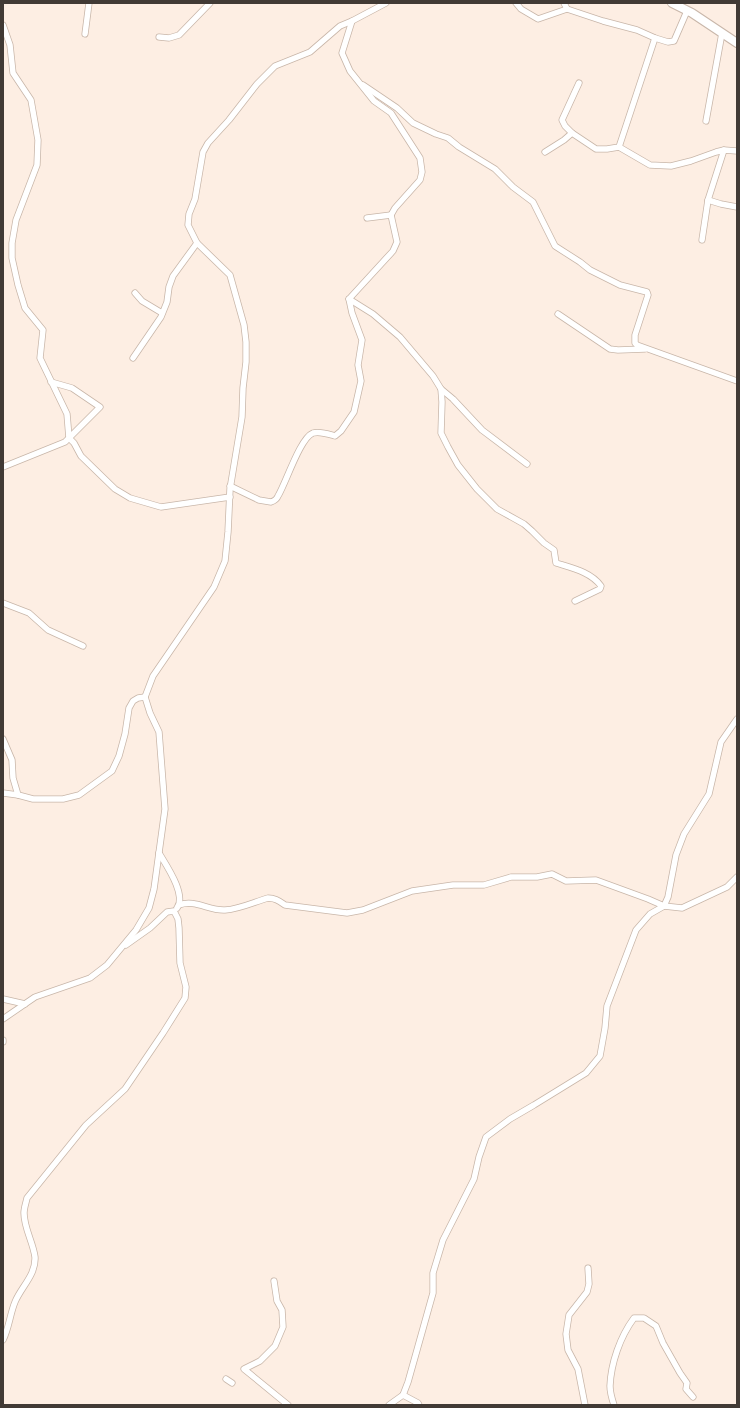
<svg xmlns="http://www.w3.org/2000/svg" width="740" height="1408" viewBox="0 0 740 1408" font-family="Lato,sans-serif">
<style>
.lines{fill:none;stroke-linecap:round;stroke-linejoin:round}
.street-casing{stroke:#c8b6a9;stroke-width:7}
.secondary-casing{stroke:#c8b6a9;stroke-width:10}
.street{stroke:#fff;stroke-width:5.5}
.secondary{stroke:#fff;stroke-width:8}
</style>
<rect width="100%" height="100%" fill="#fdeee3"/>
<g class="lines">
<g class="street-casing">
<g id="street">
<polyline points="516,3 521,9 538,19 567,9"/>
<polyline points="564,3 567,9 603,21 637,30 655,38 668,42 674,41 687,11"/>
<path d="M352 21 342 53 350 71 374 101 391 113 420 158 422 172 420 180 395 208 391 215 397 242 393 251 349 299 373 314 400 337 433 376 441 389 442 402 441 433 448 447 458 465 477 489 497 509 524 524 532 531 544 543 554 550 556 563C572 568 591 572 601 586L600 589 575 601"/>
<polyline points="3,25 10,45 13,73 31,100 38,140 37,165 16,220 12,243 12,258 18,285 25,308 43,330 40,358 67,414 69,438 74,443 81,456 115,489 130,498 161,507 230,497"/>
<polyline points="85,34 89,3"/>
<polyline points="159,37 169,38 179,35 210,3"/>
<polyline points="363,85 397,108 413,123 436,134 448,138 459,147 495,169 513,187 533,202 555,246 580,262 590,270 620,285 647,292 648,295 635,335 635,343 637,345 737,381"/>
<polyline points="706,121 722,33"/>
<polyline points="572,133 565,126 562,120 579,83"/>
<polyline points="619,147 650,165 671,166 691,161 716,152 724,150 737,151"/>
<polyline points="545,152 564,140 572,133 596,149 607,149 619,147 655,38"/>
<polyline points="708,200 721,204 737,207"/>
<polyline points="367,218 391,215"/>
<polyline points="702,240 708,200 724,150"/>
<polyline points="135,293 142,301 162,313"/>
<polyline points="558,314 610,349 618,350 645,349"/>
<polyline points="133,358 161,317 167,302 169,287 173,276 197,243"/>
<polyline points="441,389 453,399 482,430 527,464"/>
<polyline points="3,467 65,442 100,407 72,388 51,382"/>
<path d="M230 486 259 500 271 502C274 501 277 499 278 496 286 483 300 438 313 433 320 431 328 434 335 436L341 431 354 412 361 381 358 365 362 340 352 313 349 299"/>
<polyline points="3,603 29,613 48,630 83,646"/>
<polyline points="3,739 12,760 13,778 18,795 33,799 63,799 79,795 112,771 119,756 125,734 129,708 133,701 138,698 145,697"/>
<polyline points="3,793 18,795"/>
<path d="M159 853C166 865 187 895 177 908"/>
<path d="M179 905C195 899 209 911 225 910 240 909 254 902 268 898 275 898 279 901 285 905L347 913 363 910 412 891 453 885H484L511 877H537L552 874 566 881 596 880 648 899 664 906 682 908 727 887 737 877"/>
<polyline points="3,999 25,1004"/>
<polyline points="3,1019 35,997 90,978 107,965 136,930 149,908 154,889 165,809 159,732 150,713 145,697 153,676 214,587 225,561 228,532 230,489 242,417 243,388 246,362 246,342 244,325 230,275 197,243 188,225 189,214 195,199 203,152 208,143 229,120 257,84 275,66 310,52 340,26 352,21 386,3"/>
<polyline points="3,1040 3,1042"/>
<polyline points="274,1281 277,1301 282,1310 283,1327 275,1346 260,1361 244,1369 288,1405"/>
<path d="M3 1340C9 1328 10 1314 15 1302 21 1287 36 1275 35 1257 33 1242 24 1228 24 1213 24 1208 26 1203 27 1198L86 1125 125 1089 163 1033 185 998 186 987 180 963 179 928 178 919 174 911 167 912 150 928 126 945"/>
<polyline points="226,1379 232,1383"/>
<polyline points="403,1395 418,1403 419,1405"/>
<polyline points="389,1405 403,1395 408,1382 433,1293 433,1273 443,1240 474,1179 479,1157 486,1137 510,1119 534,1105 586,1073 600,1056 605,1028 607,1006 636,930 650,914 664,906 668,897 676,855 684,834 709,794 721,742 737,719"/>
<polyline points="585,1405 578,1369 568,1350 566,1334 569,1315 587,1292 589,1284 588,1268"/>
<path d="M614 1405C612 1399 610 1392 610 1386 611 1363 620 1337 634 1318H644L656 1326 663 1343 680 1373 687 1383 686 1389 693 1397"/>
</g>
</g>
<g class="secondary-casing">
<polyline id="secondary" points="672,3 692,13 737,43"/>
</g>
<use href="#street" class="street"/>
<use href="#secondary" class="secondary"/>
</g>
<rect width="740" height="1408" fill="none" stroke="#413a35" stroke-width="8"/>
</svg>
